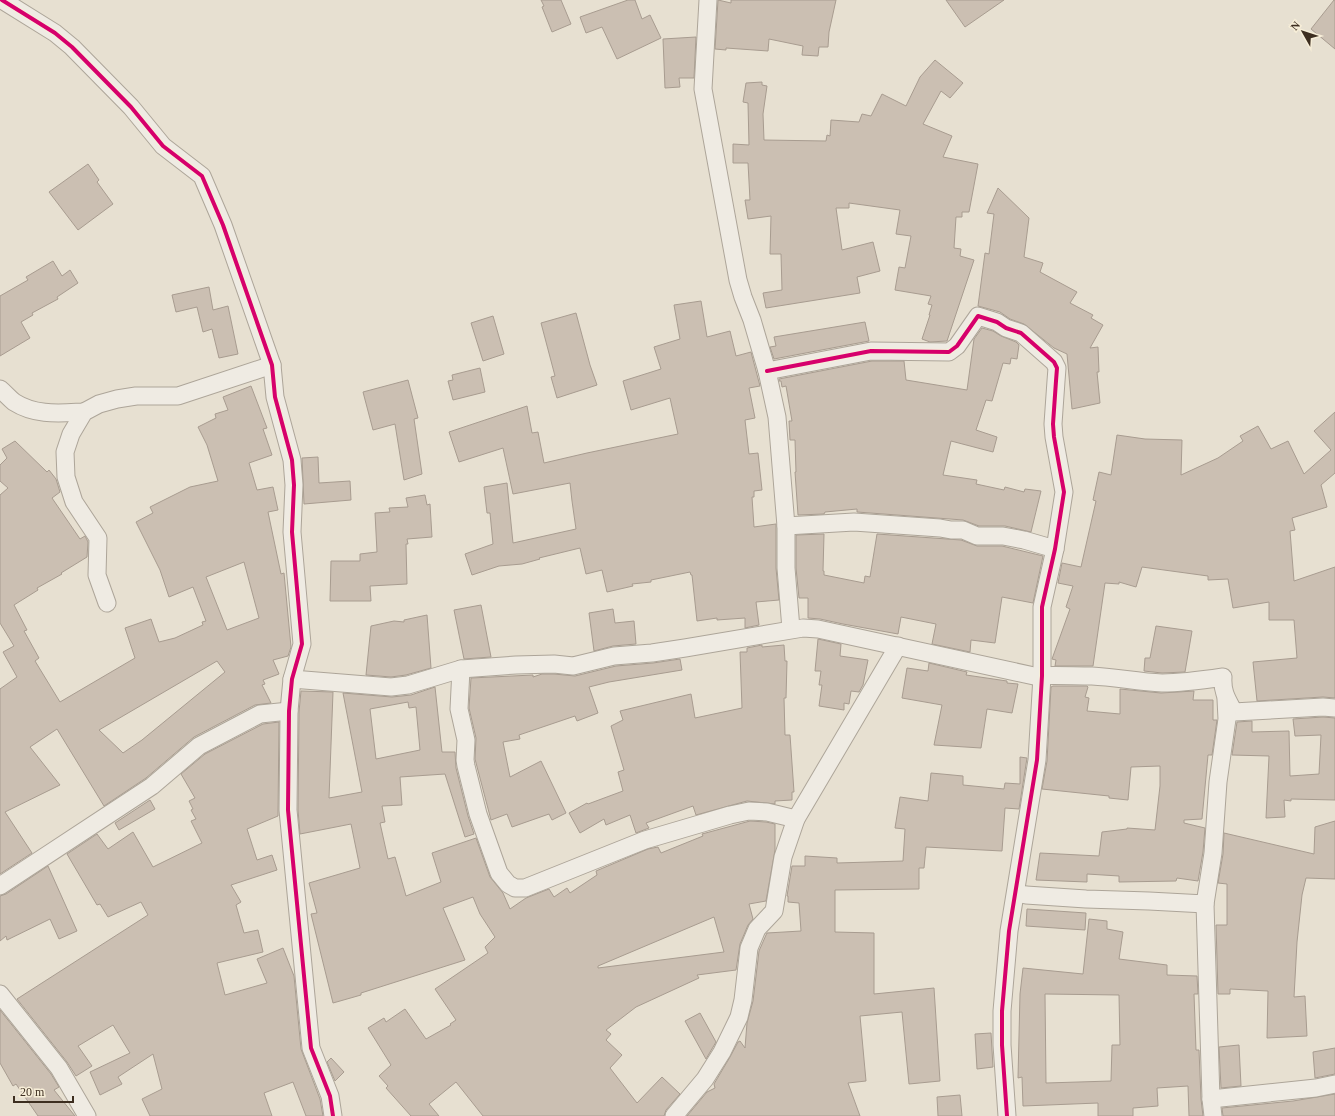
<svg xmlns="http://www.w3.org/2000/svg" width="1335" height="1116" viewBox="0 0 1335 1116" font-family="Georgia,serif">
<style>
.building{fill:#cbbfb2;stroke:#a89c90;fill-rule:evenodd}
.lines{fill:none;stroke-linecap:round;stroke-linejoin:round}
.minor-casing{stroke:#ada599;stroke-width:19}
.minor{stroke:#efebe3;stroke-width:17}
.cycleway-casing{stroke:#f7eed8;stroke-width:6}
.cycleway{stroke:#d6006c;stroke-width:4}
</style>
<rect width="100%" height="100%" fill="#e7e0d1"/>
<g class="building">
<polygon points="541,0 561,0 571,24 552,32 542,7 544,6"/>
<polygon points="628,0 635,0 642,19 650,15 661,38 617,59 602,27 586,33 580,17"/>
<polygon points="718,0 731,3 731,0 836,0 829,32 828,47 819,47 818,56 802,55 803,46 769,39 768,51 726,48 726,50 715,49"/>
<polygon points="946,0 1004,0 965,27"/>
<polygon points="1334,0 1335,0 1335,49 1311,29"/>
<polygon points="696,37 694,78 679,78 680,87 665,88 663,39"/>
<polygon points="935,60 963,83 950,98 941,91 923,124 952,136 943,157 978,164 969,212 962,212 962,217 956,217 954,248 961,249 960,256 974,260 947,341 930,342 922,339 930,315 929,315 932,305 928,304 931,296 895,290 899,267 905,268 911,236 896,234 900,210 849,203 849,208 836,208 842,250 873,242 880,271 857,277 860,293 766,308 763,293 782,290 781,254 770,254 771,216 748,219 745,200 750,200 748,163 733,163 733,144 749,145 748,103 743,102 746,83 762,82 762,85 767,86 763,114 764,140 826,141 827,135 830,136 831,120 859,122 862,114 871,116 882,94 906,106 920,77"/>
<polygon points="88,164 99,180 97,182 113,204 78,230 49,192"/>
<polygon points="998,188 1029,218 1024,257 1043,263 1040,272 1077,292 1070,303 1093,315 1091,318 1103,325 1090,348 1098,347 1099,372 1097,372 1100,403 1072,409 1067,354 1054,348 1024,324 1010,319 1000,312 978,306 985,253 989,254 994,214 987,213"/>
<polygon points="53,261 62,276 70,270 78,283 57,297 58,299 32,313 33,315 21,322 30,338 0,356 0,296 28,280 26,277"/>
<polygon points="209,287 213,310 228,306 238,354 219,358 212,329 203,332 197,307 176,312 172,295"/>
<polygon points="701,301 707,337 730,331 736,356 751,352 760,386 749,388 755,418 745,420 749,454 758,453 762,490 754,491 754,497 752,497 754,527 776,524 776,568 779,600 756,602 759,625 745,628 745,618 717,620 717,618 697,621 692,575 691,575 690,572 651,580 651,582 632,584 633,586 607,592 602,570 586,574 580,548 539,558 540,559 522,564 499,566 472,575 465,554 493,544 490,513 487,513 484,487 507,483 513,543 576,529 572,501 570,483 513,494 503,448 459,462 449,432 527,406 532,433 538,432 544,463 587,453 678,434 670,398 631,410 623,381 661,369 654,347 680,339 674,305"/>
<polygon points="576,313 590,365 597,385 557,398 551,377 555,376 541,323"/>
<polygon points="493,316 504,354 483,361 471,323"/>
<polygon points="865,322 869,341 774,359 770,347 776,346 774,337"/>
<polygon points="982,328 993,331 1001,336 1016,342 1019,345 1017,359 1011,358 1010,364 1003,363 992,401 986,400 976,430 997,437 993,452 951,441 943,475 977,480 976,484 1004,490 1005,487 1024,492 1025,489 1041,491 1031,532 1005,526 979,526 963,520 857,512 857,509 825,512 824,514 798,515 795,472 796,472 795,440 790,440 789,421 792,421 786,386 782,387 781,381 779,381 779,379 872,361 904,361 906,380 967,390 974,339"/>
<polygon points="480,368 485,392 453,400 448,381 453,380 452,375"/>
<polygon points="408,380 418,418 414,419 422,474 404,480 395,424 373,430 363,392"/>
<path d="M251 386 267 428 263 429 272 455 249 463 257 490 273 487 278 510 268 512 281 574 284 573 291 647 288 656 273 660 279 674 263 680 265 684 262 685 271 703 255 705 194 737 146 778 104 806 57 729 30 747 60 785 5 812 32 853 0 874V689L17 677 3 652 14 646 0 623V495L8 488 0 481V465L7 458 2 449 15 441 47 472 49 470 56 479 60 492 52 498 80 539 85 536 88 542 87 557 61 573 62 574 37 588 38 590 14 605 27 630 24 631 39 658 35 661 60 702 135 658 125 628 151 619 159 642 175 638 203 625 202 622 206 621 193 587 169 597 160 570 136 522 153 513 150 507 190 487 218 481 207 445 198 427 216 418 215 414 228 410 223 397ZM244 562 259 618 227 630 206 577ZM217 661 225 672 142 740 123 753 99 730Z"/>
<polygon points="1335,412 1335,473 1321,485 1327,507 1292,518 1295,530 1290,531 1294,581 1335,567 1335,698 1323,697 1257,701 1253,662 1297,658 1294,620 1269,620 1269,602 1233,608 1228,579 1208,580 1208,576 1142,567 1136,587 1119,582 1119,584 1105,583 1093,666 1055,666 1056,660 1052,659 1070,609 1066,607 1073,586 1058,583 1062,563 1081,567 1096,501 1093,500 1099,472 1111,475 1117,435 1145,439 1182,440 1181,475 1218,458 1243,441 1240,436 1258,426 1271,449 1288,441 1304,474 1331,450 1314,431"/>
<polygon points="318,457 319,483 350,481 351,500 304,504 302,458"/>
<polygon points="425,495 427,505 430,504 432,537 407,539 408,544 406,544 407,584 370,586 371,601 330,601 331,561 360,561 360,554 377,552 375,513 390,512 389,508 408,507 406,498"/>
<polygon points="824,534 823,571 824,571 824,575 864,583 865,576 870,577 877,534 961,540 977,546 1002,546 1043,556 1033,603 1002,597 995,643 971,640 970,652 932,644 936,624 901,617 898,634 843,624 820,619 808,618 808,598 799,598 796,568 796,535"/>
<polygon points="481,605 491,657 464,659 454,610"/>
<polygon points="613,609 615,623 634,621 636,644 613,646 594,651 589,613"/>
<polygon points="427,615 431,668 406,675 391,677 366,675 371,626 394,621 404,622 404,620"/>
<polygon points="1156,626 1192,631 1185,672 1162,673 1144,671 1145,658 1150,658"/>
<polygon points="818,639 841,644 840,656 868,660 863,685 859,692 851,691 849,704 844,703 844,710 819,706 822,685 819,685 821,671 815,671"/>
<polygon points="762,645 762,647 784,645 785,661 787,661 786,698 784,698 785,735 790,735 794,792 792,792 792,800 775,801 775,804 747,801 696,815 693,806 646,823 649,828 636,833 630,815 606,825 604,819 580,833 569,813 587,803 588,804 623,791 618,772 624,770 611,726 623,720 620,711 691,694 695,718 742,708 740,652 747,652 747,648"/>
<polygon points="680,659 682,670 609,682 589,687 598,713 577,721 575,716 519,735 520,739 503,742 510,777 541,761 566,813 552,820 549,814 512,827 507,814 491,820 475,759 476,738 469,708 471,678 533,675 533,677 542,674 554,674 575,676 616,666 653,663"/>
<polygon points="929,663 967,672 966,675 1007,681 1007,683 1018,684 1012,713 987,709 981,748 934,745 942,705 902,698 907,668 928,671"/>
<polygon points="1053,686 1087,686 1088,687 1085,697 1089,698 1087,711 1120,714 1120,689 1161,693 1194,691 1193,700 1213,700 1213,720 1217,720 1212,755 1208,755 1202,819 1184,820 1184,823 1205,828 1203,852 1198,881 1177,878 1176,881 1119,882 1119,876 1087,874 1087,882 1036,880 1040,853 1099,856 1102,832 1127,829 1127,828 1155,830 1160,786 1160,766 1131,767 1128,800 1109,798 1109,796 1042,789 1047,761 1051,687"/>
<path d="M435 687 442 752H455L456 768 468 816 474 834 465 837 445 774 400 777 402 805 382 806 385 822 380 823 388 859 395 857 406 896 441 882 432 853 476 838 490 877 503 893 510 909 526 898 549 889 554 897 567 888 570 893 597 875 596 871 648 849 658 847 661 853 703 836 702 834 750 821 766 822 775 824V850L766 901 749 904 753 919 748 925 740 944 736 970 697 975 699 978 636 1007 606 1030 611 1034 606 1040 622 1055 610 1068 637 1103 662 1077 680 1094 666 1110 664 1116H483L456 1082 429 1104 439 1116H411L386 1088 388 1086 379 1076 391 1065 368 1028 384 1018 386 1022 405 1009 426 1039 451 1025 450 1024 456 1020 435 989 488 953 485 947 495 937 480 914 473 897 443 908 465 960 361 993V995L333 1003 311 914 317 913 309 883 360 868 351 824 300 834 298 810 299 712 301 691 333 692 329 798 362 792 343 693 392 697 411 695ZM408 702 409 708 416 707 420 750 376 759 370 709ZM714 917 724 952 598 968V966Z"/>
<polygon points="1323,717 1335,718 1335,800 1291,799 1291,801 1284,800 1285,817 1266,818 1269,756 1232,755 1237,722 1252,721 1252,732 1289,731 1290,776 1319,774 1321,735 1295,736 1293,719"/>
<polygon points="279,722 278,816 247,829 257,860 272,855 277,870 231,885 241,902 236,905 244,933 258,930 263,952 217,963 225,995 267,983 257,959 283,948 294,976 301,1049 320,1099 323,1116 306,1116 293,1082 264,1093 272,1116 150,1116 142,1099 162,1089 153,1054 118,1077 122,1084 100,1095 90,1072 130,1053 113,1025 78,1046 92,1066 76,1076 67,1062 17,999 148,915 141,902 108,917 100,904 97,905 67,854 97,834 108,849 133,832 153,867 202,843 191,821 196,819 191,810 193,809 189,801 195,798 181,774 205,754 263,724"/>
<polygon points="1020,757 1027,758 1019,809 1005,808 1002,851 926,847 924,868 919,868 919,889 835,890 835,932 874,933 874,994 934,988 940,1081 909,1084 902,1012 860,1016 866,1081 848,1083 860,1116 687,1116 707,1092 715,1088 714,1084 730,1057 738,1042 740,1041 745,1048 747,1023 753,1001 759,951 766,935 767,933 801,931 799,903 788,902 788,896 787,896 792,866 805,866 805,856 837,858 837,863 903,861 905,829 895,828 900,797 928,801 931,773 963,776 963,785 1004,789 1005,783 1020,784"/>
<polygon points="150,800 155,809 119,830 115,823"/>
<polygon points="1335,821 1335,879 1306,878 1302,895 1297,942 1294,997 1305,996 1307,1036 1267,1038 1268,991 1230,989 1230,994 1218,994 1216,925 1227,925 1227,884 1218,883 1223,854 1224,833 1314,854 1315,827"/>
<polygon points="48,866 77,931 59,939 50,919 7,940 6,936 0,941 0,896 6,894"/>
<polygon points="1027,909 1086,913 1085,930 1026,926"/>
<path d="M1089 919 1107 921V929L1123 932 1119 959 1167 965V975L1197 976 1198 994H1194L1196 1050H1199L1201 1099 1203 1116H1189L1188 1086 1157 1088 1158 1106 1133 1108V1116H1098V1103L1023 1106 1022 1077 1018 1078 1020 994 1023 968 1083 974ZM1045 994 1119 995 1120 1045H1112L1111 1081 1046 1083Z"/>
<polygon points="0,1010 51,1074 59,1087 54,1090 75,1116 38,1116 16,1084 13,1086 0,1063"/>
<polygon points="700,1013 716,1042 706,1059 685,1021"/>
<polygon points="991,1033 993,1067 977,1069 975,1034"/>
<polygon points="1239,1045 1241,1086 1221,1088 1219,1047"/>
<polygon points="1335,1048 1335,1074 1315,1078 1313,1052"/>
<polygon points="331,1058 344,1072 335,1081 327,1062"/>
<polygon points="1335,1094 1335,1116 1223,1116 1222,1108 1293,1101"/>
<polygon points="960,1095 962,1116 938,1116 937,1097"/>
</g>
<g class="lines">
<g class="minor-casing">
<g id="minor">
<polyline points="2,0 55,33 72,47 131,107 163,146 202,176 223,225 272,365 275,397 292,460 294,485 292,532 302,644 292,679 289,711 288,810 311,1048 330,1096 333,1116"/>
<polyline points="708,0 703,89 738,280 743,297 752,320 767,371 777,417 786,526 786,568 791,629"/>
<polyline points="767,371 871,351 949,352 957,346 978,316 997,322 1006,328 1021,333 1054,362 1057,368 1056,381 1053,424 1054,437 1064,492 1055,549 1042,607 1042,676 1037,760 1009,931 1002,1011 1002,1045 1007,1116"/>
<path d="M0 389C5 393 9 398 14 402 36 416 60 413 84 412"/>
<polyline points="786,526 854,522 940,528 951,530 963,530 977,536 1003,536 1024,540 1055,549"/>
<polyline points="107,603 97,575 98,538 74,502 66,477 65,452 71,434 84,412 99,404 117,399 136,396 178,396 272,365"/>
<polyline points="461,669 459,709 466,740 465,760 466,766 478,814 499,873 508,884 515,888 525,888 645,840 730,815 749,811 767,812 796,819"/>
<path d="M292 679 391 687 408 685 461 669 516 665 554 664 573 666 614 656 652 653 685 648 803 628 818 629 1034 676C1053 675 1073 676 1092 676 1115 677 1138 682 1162 683 1182 683 1203 680 1223 677 1222 692 1227 699 1234 712L1323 707 1335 708"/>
<polyline points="0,886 152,786 199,746 260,714 289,711"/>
<polyline points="1016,893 1026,895 1086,899 1149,901 1205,904 1213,853 1218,782 1227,719 1226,699"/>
<polyline points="1205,904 1211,1099 1213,1116"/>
<polyline points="0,994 59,1068 87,1116"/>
<polyline points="1211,1099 1316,1088 1335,1084"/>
<polyline points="674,1116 705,1079 722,1052 739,1017 743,1000 749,948 757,929 774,911 783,857 796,819 898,646"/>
</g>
</g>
<use href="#minor" class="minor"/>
<g class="cycleway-casing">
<g id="cycleway">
<polyline points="2,0 55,33 72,47 131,107 163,146 202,176 223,225 272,365 275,397 292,460 294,485 292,532 302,644 292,679 289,711 288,810 311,1048 330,1096 333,1116"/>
<polyline points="767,371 871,351 949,352 957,346 978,316 997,322 1006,328 1021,333 1054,362 1057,368 1056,381 1053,424 1054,437 1064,492 1055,549 1042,607 1042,676 1037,760 1009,931 1002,1011 1002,1045 1007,1116"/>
</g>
</g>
<use href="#cycleway" class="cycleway"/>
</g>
<g transform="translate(1303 32) rotate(309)" stroke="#f7eed8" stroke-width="3" paint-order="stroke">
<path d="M0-3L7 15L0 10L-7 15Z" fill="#3d2e20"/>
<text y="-6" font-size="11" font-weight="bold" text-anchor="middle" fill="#3d2e20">N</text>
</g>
<path d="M14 1096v6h59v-6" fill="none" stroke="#3d2e20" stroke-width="2"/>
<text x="20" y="1096" font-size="12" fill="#3d2e20" stroke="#f7eed8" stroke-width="3" paint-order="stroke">20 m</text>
</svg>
